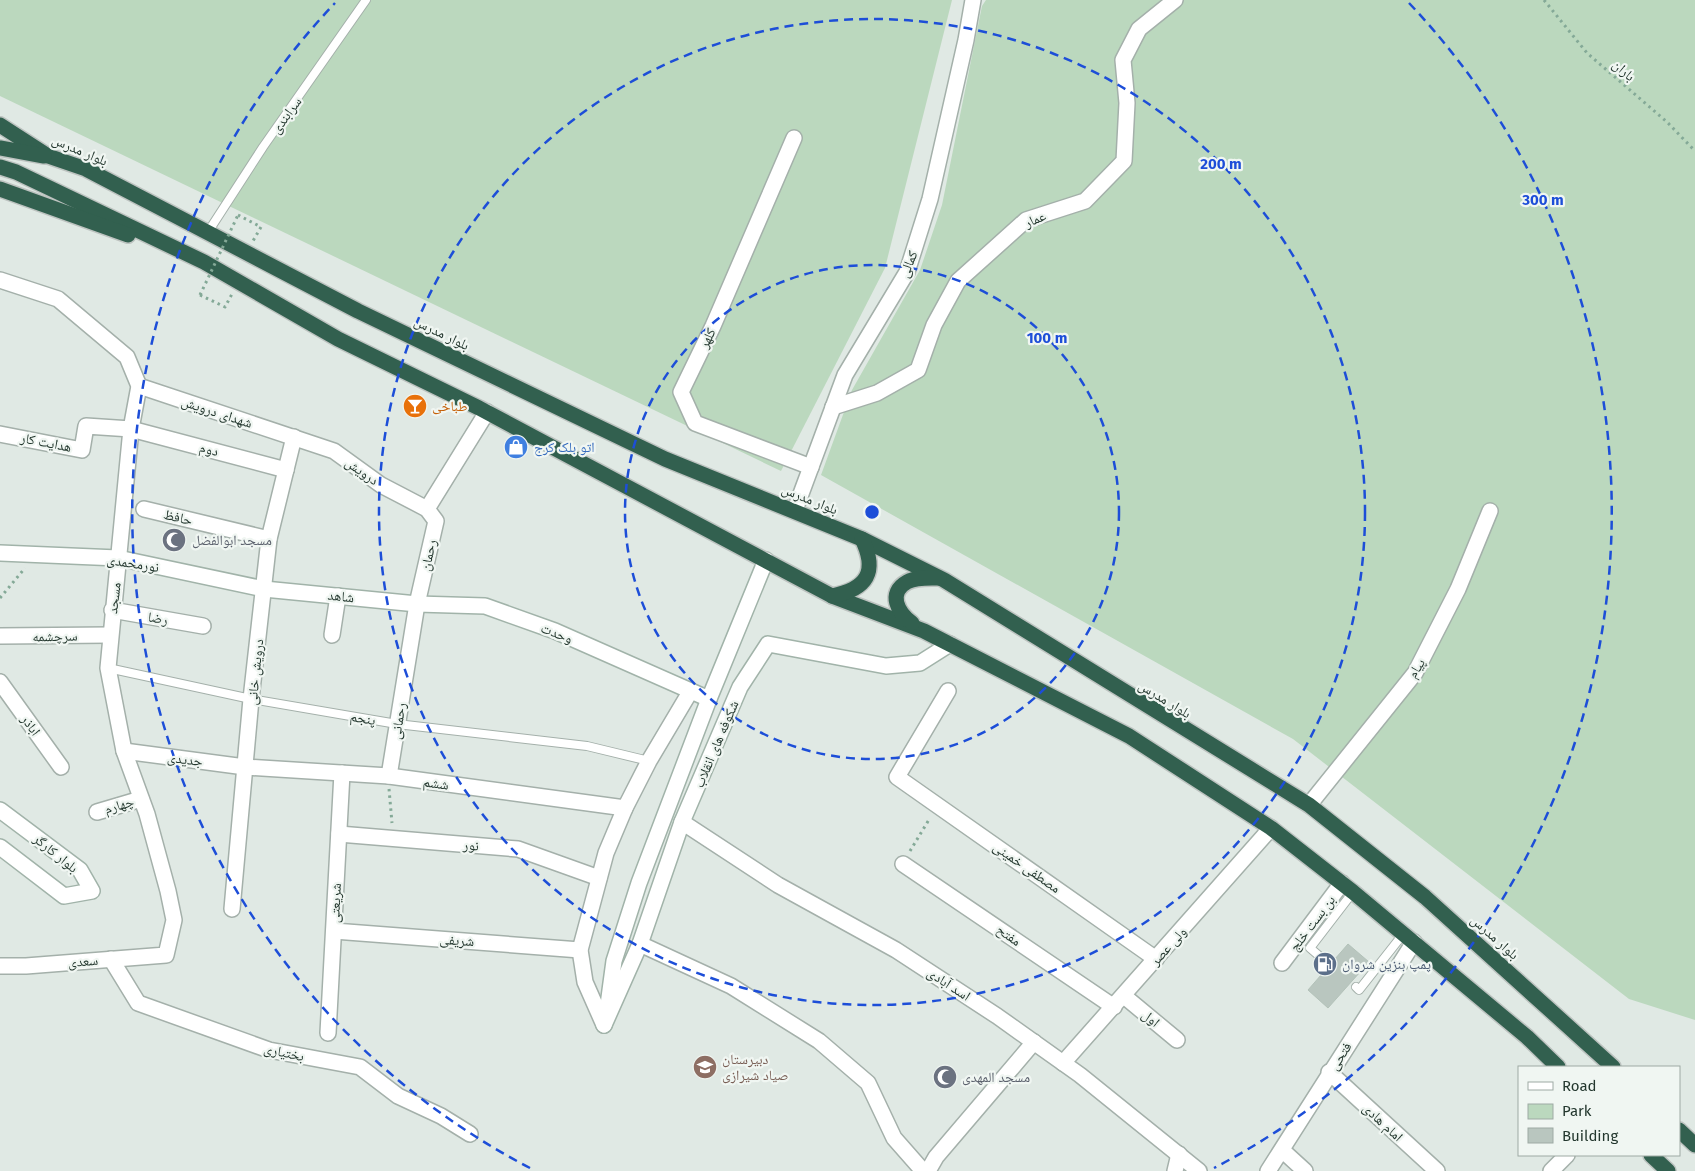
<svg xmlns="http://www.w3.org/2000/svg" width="1695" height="1171" viewBox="0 0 1695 1171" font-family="'Fira Sans','Noto Naskh Arabic',sans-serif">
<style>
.green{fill:#bbd8be}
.building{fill:#b9c6bf;stroke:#b3c2b9}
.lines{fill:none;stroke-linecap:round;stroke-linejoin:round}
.lane-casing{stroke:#a4b0aa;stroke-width:10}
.street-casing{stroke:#a4b0aa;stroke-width:18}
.secondary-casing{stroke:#a1b3a9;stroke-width:18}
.highway-casing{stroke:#bdc3c0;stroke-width:18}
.path{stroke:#84a997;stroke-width:3;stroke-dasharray:2.5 4;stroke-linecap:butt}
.lane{stroke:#fff;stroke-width:8}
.street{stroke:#fff;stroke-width:15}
.secondary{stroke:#fff;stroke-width:15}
.highway{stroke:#32604f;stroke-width:15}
.path-bridge{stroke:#84a997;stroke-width:3;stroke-dasharray:2.5 4;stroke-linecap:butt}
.ring{fill:none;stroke:#1d4ed8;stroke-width:2.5;stroke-dasharray:9 6}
.labels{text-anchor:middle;stroke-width:4.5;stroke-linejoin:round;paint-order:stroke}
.street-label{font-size:14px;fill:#23372e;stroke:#f0f6f2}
.food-label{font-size:14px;fill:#c56008;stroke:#f0f6f2;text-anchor:start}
.shop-label{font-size:14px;fill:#366cbe;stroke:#f0f6f2;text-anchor:start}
.worship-label{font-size:14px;fill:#5b616d;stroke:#f0f6f2;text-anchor:start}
.service-label{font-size:14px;fill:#4e5e75;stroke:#f0f6f2;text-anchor:start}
.education-label{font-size:14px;fill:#785e54;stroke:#f0f6f2;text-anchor:start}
.centre{fill:#1d4ed8;stroke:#f0f6f2;stroke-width:2.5}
.ring-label{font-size:15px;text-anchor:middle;font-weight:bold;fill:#1d4ed8;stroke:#f0f6f2;stroke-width:4.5;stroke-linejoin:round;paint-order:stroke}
</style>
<rect width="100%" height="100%" fill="#e0e9e4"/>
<g class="green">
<polygon points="0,0 952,0 885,268 781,471 0,96"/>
<polygon points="986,0 1695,0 1695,1020 1629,999 1293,739 821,475 852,390 920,270 942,205 982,6"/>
</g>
<polygon class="building" points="1348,944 1369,962 1328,1008 1308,990"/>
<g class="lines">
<g class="lane-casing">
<g id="lane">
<polyline points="208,232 263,147 366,0"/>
<polyline points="108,668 251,699 397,724 587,746 649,761"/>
<polyline points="1324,960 1310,948 1353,892"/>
<polyline points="1356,987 1359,990 1404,933"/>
</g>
</g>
<g class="street-casing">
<g id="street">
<polyline points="794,138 713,326 681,392 695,423 811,467"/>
<polyline points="0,280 58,299 127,357 139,386 131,429 108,668 124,751 147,814 168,891 174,920 166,955 26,966 0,966"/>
<polyline points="139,386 334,451 381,485 427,509 436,521 417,604 389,776"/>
<polyline points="833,407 877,393 918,370 934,325 958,281 1026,220 1085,201 1124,161 1127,103 1123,60 1139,29 1175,0"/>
<polyline points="0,434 82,450 86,426 131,429 286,470"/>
<polyline points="144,509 269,539"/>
<polyline points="427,509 487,412"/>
<polyline points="795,510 845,375 907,272 930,199 966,40 973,0"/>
<polyline points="112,610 203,626"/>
<polyline points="332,635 338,596"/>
<polyline points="0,636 110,635"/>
<polyline points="0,682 61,767"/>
<polyline points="948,691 897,777 1156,959"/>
<polyline points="124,751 245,767 389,776 625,808"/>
<polyline points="1309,805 1415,673 1458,589 1490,511"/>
<polyline points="97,812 141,799"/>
<polyline points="682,822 778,885 896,950 997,1016 1080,1075 1199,1171"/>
<polyline points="339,834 518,849 599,878"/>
<polyline points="903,864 1114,1007"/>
<polyline points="232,909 251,699 269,539 294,437"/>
<polyline points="334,931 580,950"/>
<polyline points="640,944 731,986 819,1041 868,1083 894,1138 923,1171"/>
<polyline points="111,959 138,1003 269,1050 360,1067 398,1096 441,1116 470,1134"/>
<polyline points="1282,963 1342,883"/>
<polyline points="1124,996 1177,1040"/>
<polyline points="604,1025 585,982 580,950 606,853 625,808 649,761 690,692"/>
<polyline points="328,1033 342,773"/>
<polyline points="1063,1063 1271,828"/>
<polyline points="1329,1072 1437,1171"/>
<polyline points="1282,1150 1305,1171"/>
<polyline points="928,1171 936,1157 1034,1042"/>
<polyline points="1175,1171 1179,1154"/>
<polyline points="1268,1171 1414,942"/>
<polyline points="1551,1171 1567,1155"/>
</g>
</g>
<g class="secondary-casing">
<g id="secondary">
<polyline points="0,553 118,558 264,589 417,604 485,606 555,631 709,699"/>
<polyline points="0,810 80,870 92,891 64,896 0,847"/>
<polyline points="608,1005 614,961 639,883 709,699 766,560"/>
<polyline points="604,1025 640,944 682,822 740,687 768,644 886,666 920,663 950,644"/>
</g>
</g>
<g class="highway-casing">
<g id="highway">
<polyline points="0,125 48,156 86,169 358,311 665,459 862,539 944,580 1309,805 1425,897 1613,1067"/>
<polyline points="0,148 44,156"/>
<polyline points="0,167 16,172 204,262 338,339 479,408 832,596 924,631 1129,736 1271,828 1353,892 1527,1037 1558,1067"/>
<polyline points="0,189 128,235"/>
<path d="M832 596C867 589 878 572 862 539"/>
<path d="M912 623C898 613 887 593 907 582 916 577 928 578 939 578"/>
<polyline points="1679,1130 1695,1145"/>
<polyline points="1651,1155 1668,1171"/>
</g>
</g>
<g class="path">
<polyline points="1544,0 1587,53 1667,122 1695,151"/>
<polyline points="238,215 261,227 253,241"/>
<polyline points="200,295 225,307 232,294"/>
<polyline points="0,598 25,568"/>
<polyline points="389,789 392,823"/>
<polyline points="910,851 930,818"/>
</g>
<use href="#lane" class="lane"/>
<use href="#street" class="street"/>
<use href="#secondary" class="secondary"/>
<use href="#highway" class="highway"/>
<polyline class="path-bridge" points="200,295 238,215"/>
</g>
<g class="ring">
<circle cx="872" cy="512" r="247"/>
<circle cx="872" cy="512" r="493"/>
<path d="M530 1168A740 740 0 0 1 335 3M1409 3A740 740 0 0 1 1214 1168"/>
</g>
<defs>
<g id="bar-disc" transform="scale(1.25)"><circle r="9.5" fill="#e8710a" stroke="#f0f6f2"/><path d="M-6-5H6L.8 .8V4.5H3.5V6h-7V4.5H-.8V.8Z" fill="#fff"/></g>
<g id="shop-disc" transform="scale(1.25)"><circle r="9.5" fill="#3f7fe0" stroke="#f0f6f2"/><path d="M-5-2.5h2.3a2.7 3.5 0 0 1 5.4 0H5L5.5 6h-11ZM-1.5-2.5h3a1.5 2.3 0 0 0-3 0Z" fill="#fff"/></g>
<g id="mosque-disc" transform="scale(1.25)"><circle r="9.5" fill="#6b7280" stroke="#f0f6f2"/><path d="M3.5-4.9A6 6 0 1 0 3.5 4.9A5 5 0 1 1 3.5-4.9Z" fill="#fff"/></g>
<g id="fuel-disc" transform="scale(1.25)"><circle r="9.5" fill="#5c6f8a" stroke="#f0f6f2"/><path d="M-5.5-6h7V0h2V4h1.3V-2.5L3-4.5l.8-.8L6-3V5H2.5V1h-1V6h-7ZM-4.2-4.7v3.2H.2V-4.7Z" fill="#fff"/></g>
<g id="school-disc" transform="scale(1.25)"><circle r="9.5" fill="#8d6e63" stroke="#f0f6f2"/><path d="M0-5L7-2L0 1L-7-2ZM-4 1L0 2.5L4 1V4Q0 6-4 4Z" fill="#fff"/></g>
</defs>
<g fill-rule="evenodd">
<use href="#bar-disc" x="415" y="406"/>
<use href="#shop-disc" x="516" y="447"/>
<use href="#mosque-disc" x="174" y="540"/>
<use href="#fuel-disc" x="1325" y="964"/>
<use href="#school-disc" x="705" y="1067"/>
<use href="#mosque-disc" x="945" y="1077"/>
</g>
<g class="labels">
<g class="street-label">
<text transform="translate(1624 70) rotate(41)" y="5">باران</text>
<text transform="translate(286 115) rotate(-54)" y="5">سرابندی</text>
<text transform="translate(80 150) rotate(23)" y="5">بلوار مدرس</text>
<text transform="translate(1035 219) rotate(-24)" y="5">عمار</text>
<text transform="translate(908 264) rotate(-68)" y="5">کمالی</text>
<text transform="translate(442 333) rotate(26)" y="5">بلوار مدرس</text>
<text transform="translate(707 338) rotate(-64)" y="5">کلهر</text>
<text transform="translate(217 412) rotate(18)" y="5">شهدای درویش</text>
<text transform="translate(46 442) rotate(11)" y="5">هدایت کار</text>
<text transform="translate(209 449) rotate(14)" y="5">دوم</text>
<text transform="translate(362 471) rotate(35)" y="5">درویش</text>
<text transform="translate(810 499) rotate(22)" y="5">بلوار مدرس</text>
<text transform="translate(178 517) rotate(13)" y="5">حافظ</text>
<text transform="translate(428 555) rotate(-77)" y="5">رحمان</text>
<text transform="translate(133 563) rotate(9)" y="5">نورمحمدی</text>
<text transform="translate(341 596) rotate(6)" y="5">شاهد</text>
<text transform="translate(114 598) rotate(-83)" y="5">مسجد</text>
<text transform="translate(158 618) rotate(10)" y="5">رضا</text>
<text transform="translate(557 633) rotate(22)" y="5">وحدت</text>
<text transform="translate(55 636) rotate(-1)" y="5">سرچشمه</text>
<text transform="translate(1416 668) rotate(-58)" y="5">پیام</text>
<text transform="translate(255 672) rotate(-84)" y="5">درویش خانی</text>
<text transform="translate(1165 699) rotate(32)" y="5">بلوار مدرس</text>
<text transform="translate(363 718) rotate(10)" y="5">پنجم</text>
<text transform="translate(398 721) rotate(-81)" y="5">رحمانی</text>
<text transform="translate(31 725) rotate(54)" y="5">اباذر</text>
<text transform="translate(716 744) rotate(-67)" y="5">شکوفه های انقلاب</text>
<text transform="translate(185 759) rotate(7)" y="5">جدیدی</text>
<text transform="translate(436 783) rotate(8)" y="5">ششم</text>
<text transform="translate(119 805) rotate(-16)" y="5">چهارم</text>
<text transform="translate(471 845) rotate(4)" y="5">نور</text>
<text transform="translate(56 853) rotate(39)" y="5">بلوار کارگر</text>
<text transform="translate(1027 867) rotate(35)" y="5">مصطفی خمینی</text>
<text transform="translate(335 903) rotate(-87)" y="5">شریعتی</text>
<text transform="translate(1312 923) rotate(-53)" y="5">بن بست خلج</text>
<text transform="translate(1009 935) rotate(35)" y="5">مفتح</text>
<text transform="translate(1495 937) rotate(42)" y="5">بلوار مدرس</text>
<text transform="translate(457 940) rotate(4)" y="5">شریفی</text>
<text transform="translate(1168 946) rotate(-48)" y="5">ولی عصر</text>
<text transform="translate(83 961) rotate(-5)" y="5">سعدی</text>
<text transform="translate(949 984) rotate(33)" y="5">اسد آبادی</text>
<text transform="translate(1151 1018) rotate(40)" y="5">اول</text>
<text transform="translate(284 1052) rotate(12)" y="5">بختیاری</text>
<text transform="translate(1340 1056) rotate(-57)" y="5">فتحی</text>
<text transform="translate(1383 1122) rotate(43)" y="5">امام هادی</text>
</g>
<g class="food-label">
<text x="432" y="411">طباخی</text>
</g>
<g class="shop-label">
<text x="534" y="452">اتو بلک کرج</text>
</g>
<g class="worship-label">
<text x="192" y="545">مسجد ابوالفضل</text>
<text x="962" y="1082">مسجد المهدی</text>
</g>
<g class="service-label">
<text x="1342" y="969">پمپ بنزین شروان</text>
</g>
<g class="education-label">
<text x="722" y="1064">دبیرستان<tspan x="722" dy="16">صیاد شیرازی</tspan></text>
</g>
</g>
<circle cx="872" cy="512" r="8" class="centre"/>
<g class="ring-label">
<text x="1221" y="169">200 m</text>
<text x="1543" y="205">300 m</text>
<text x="1047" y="343">100 m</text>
</g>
<rect x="1518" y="1066" width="162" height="90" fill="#f0f6f2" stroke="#9eaaa4"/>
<rect x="1528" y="1082" width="25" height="8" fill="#ffffff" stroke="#9eaaa4"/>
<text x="1562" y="1091" font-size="15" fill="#23372e">Road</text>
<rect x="1528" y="1104" width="25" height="15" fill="#bbd8be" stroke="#9eaaa4"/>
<text x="1562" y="1116" font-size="15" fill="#23372e">Park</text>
<rect x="1528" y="1128" width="25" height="15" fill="#b9c6bf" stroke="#9eaaa4"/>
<text x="1562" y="1141" font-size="15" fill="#23372e">Building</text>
</svg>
